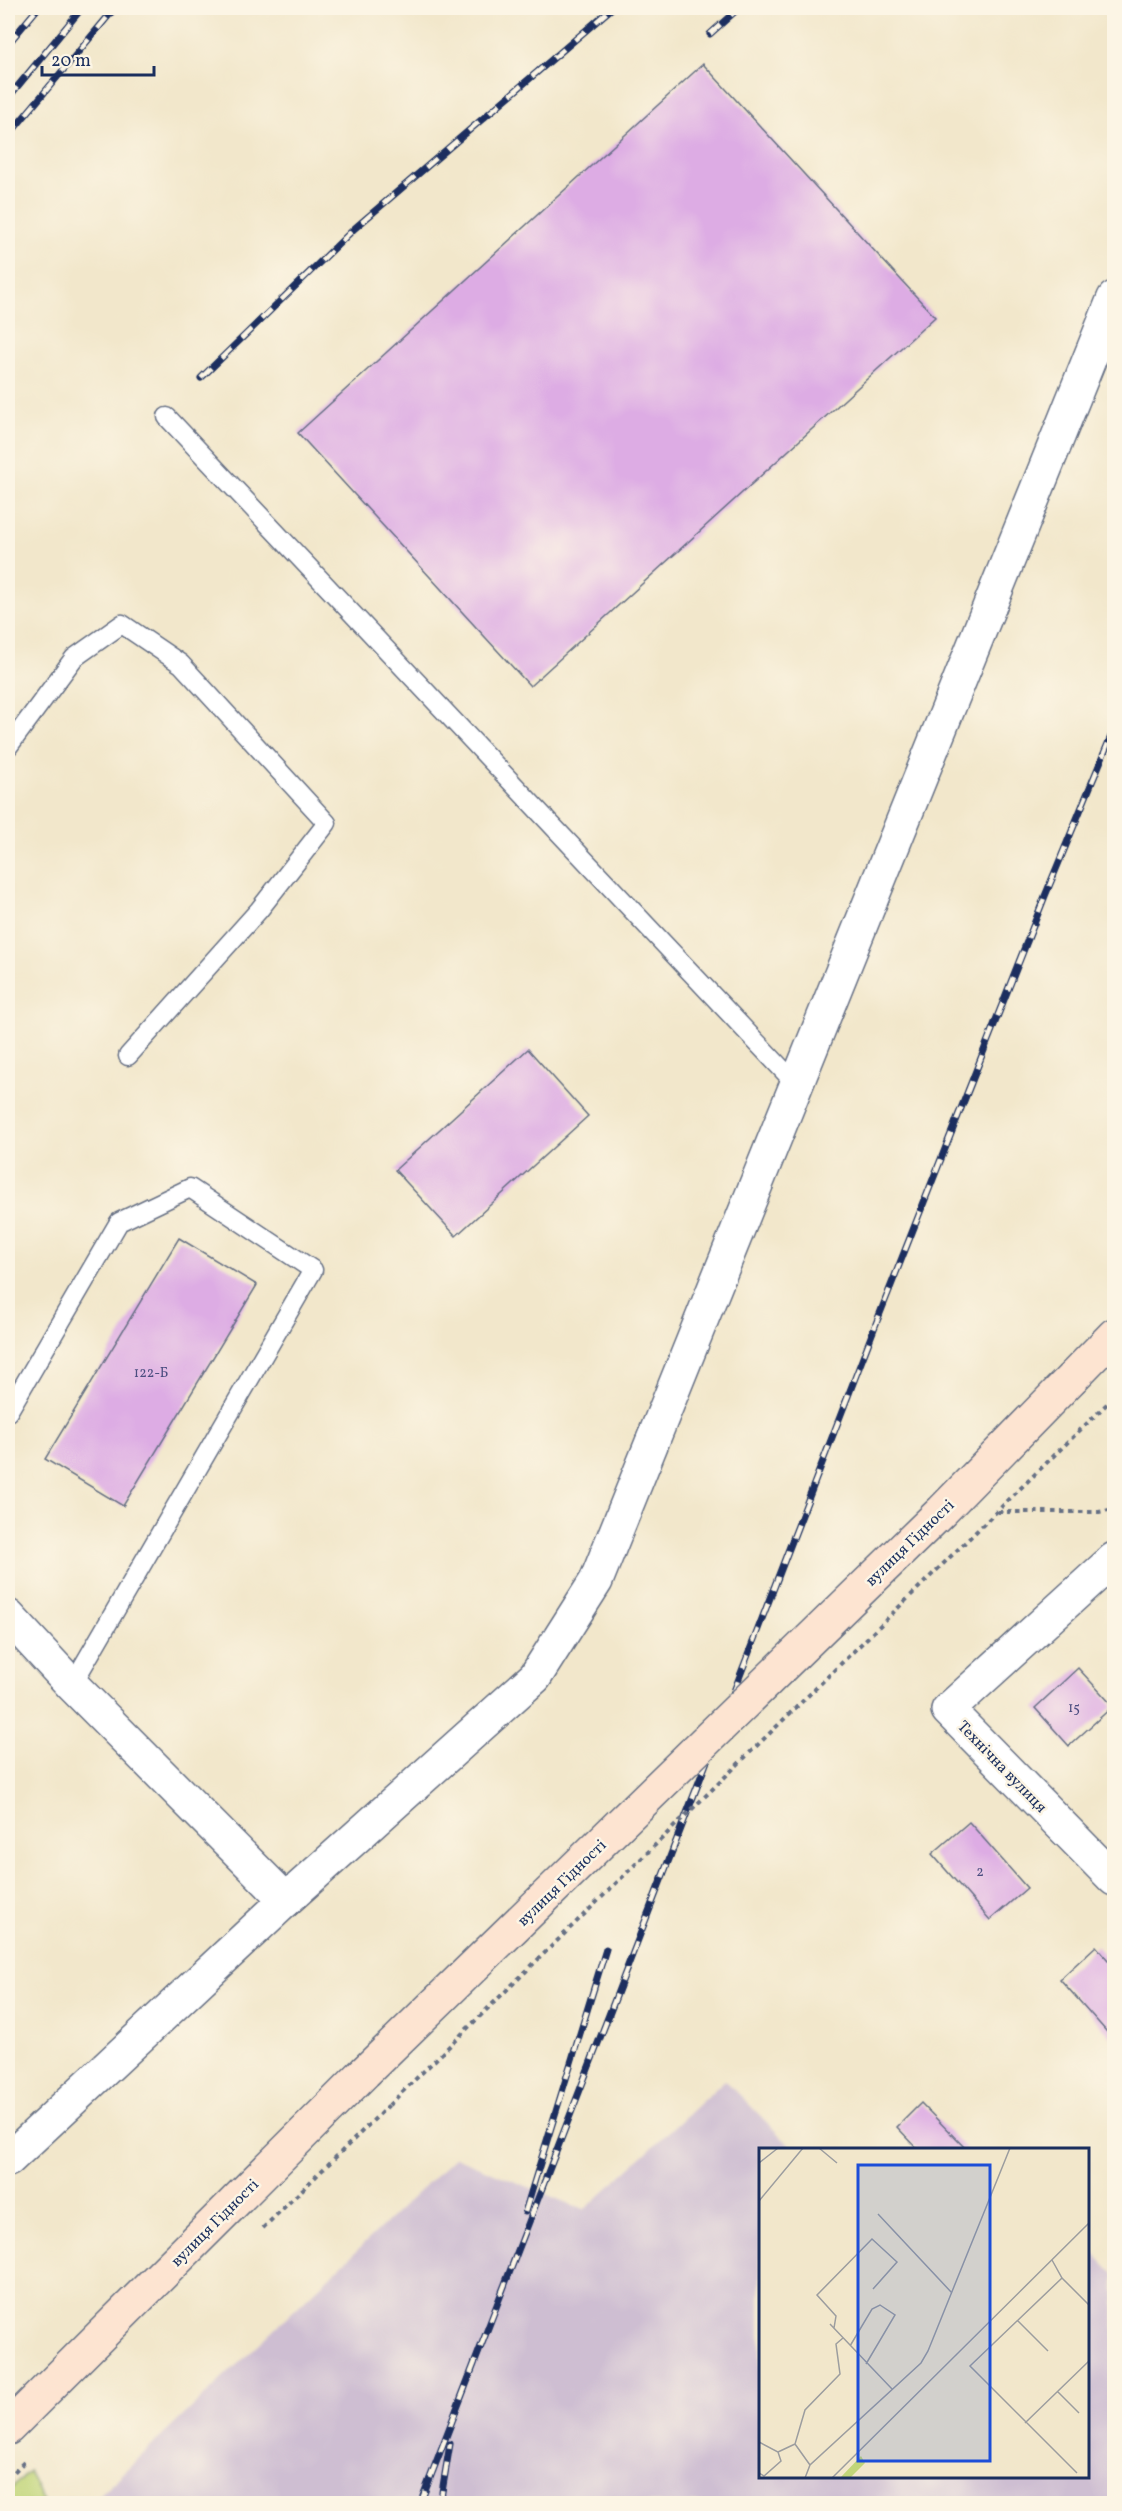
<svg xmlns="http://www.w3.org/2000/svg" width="1122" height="2511" viewBox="0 0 1122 2511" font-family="Vollkorn,serif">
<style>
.industrial{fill:#cebed2}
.green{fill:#c1d579;stroke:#6e826c;stroke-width:1.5}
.building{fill:#ddace4}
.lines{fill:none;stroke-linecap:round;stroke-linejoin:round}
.lane-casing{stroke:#666f84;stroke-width:21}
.street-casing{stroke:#666f84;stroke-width:36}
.secondary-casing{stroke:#666f84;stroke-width:36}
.path{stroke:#666f84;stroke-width:4;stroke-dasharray:4.5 4.5;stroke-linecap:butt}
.lane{stroke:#fff;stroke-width:18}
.street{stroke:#fff;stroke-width:33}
.secondary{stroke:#fde4d1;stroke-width:33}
.rail-casing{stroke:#1b2f5e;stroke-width:7}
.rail{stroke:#fcf5e5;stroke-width:4.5;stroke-dasharray:14;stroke-linecap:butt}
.secondary-bridge-casing{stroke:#666f84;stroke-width:36;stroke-linecap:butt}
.path-bridge{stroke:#666f84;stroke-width:4;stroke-dasharray:4.5 4.5;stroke-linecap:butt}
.secondary-bridge{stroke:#fde4d1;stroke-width:33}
.labels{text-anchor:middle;stroke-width:5;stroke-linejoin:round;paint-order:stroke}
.number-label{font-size:14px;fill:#4c4e80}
.street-label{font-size:16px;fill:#1b2f5e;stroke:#fcf5e5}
.inset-road{fill:none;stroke:#9c9d9f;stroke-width:1.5}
.view{fill:#1d4ed8;fill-opacity:0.15;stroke:#1d4ed8;stroke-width:3}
.inset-edge{fill:none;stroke:#1b2f5e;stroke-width:3}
</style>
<rect width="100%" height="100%" fill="#fcf5e5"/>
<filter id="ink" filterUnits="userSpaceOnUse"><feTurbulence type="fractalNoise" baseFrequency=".0167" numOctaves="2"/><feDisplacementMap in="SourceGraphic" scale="12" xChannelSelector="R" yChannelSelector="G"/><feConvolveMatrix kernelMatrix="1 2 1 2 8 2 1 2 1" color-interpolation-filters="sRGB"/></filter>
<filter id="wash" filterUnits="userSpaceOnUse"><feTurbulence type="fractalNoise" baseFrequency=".008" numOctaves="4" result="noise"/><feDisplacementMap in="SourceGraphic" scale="24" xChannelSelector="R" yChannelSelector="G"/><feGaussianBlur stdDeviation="1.35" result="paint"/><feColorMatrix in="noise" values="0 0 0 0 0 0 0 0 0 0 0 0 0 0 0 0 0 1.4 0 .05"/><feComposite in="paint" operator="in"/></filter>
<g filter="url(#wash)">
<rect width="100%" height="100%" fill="#f2e7cb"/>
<polygon class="industrial" points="725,2080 793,2149 760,2150 760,2476 1088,2476 1088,2247 1114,2274 1114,2503 92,2503 455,2157 584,2210"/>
<polygon class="green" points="29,2471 44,2503 8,2503 8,2492"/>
<g id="blocks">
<g class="building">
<polygon points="703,64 935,317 530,686 298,433"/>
<polygon points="528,1049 588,1116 456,1236 395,1170"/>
<polygon points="179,1238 257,1285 123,1506 45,1459"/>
<polygon points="1078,1668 1113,1706 1069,1746 1035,1708"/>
<polygon points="969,1822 1027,1888 990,1920 932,1854"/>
<polygon points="1096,1946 1114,1967 1114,2040 1060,1979"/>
<polygon points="921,2103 967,2150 919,2150 897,2127"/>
</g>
</g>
</g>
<g filter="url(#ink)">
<use href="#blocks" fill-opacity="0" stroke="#666f84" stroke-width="1.5"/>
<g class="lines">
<g class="lane-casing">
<g id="lane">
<polyline points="167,417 797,1085"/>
<polyline points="8,747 74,658 122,624 181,664 327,823 259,910 128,1056"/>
<polyline points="8,1412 119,1222 190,1188 313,1270 72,1685"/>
</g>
</g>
<g class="street-casing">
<g id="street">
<polyline points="1114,1559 948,1710 1114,1879"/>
<polyline points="8,1616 72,1685 286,1900"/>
<polyline points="8,2160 286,1900 535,1677 596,1581 1114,298"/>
</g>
</g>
<g class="secondary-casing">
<g id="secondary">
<polyline points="1072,1378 1114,1335"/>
<polyline points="8,2428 365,2072"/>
</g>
</g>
<g class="path">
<polyline points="998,1512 1099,1512 1114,1509"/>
<polyline points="263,2228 389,2105"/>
<polyline points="8,2478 24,2462"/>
</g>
<use href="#lane" class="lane"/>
<use href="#street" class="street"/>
<use href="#secondary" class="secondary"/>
<g class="rail-casing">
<g id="rail">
<polyline points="710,34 739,8"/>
<polyline points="8,44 38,8"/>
<polyline points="8,98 82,8"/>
<polyline points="8,136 115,8"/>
<polyline points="201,378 355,228 612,8"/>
<polyline points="525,2212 606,1949"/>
<polyline points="420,2504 877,1321 1045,896 1114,729"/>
<polyline points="440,2504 450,2444"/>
</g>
</g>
<use href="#rail" class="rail"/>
<g class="secondary-bridge-casing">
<polyline id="secondary-bridge" points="365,2072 942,1511 1072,1378"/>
</g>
<polyline class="path-bridge" points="389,2105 1114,1397"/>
<use href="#secondary-bridge" class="secondary-bridge"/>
</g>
</g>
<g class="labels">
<g class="number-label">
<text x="151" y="1377">122-Б</text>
<text x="1074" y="1712">15</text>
<text x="980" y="1876">2</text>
</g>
<g class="street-label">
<text transform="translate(909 1542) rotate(-44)" y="6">вулиця Гідності</text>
<text transform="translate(1003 1766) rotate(46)" y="6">Технічна вулиця</text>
<text transform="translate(561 1882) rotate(-44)" y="6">вулиця Гідності</text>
<text transform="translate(214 2222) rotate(-45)" y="6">вулиця Гідності</text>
</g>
</g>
<g transform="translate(759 2148)">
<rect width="330" height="330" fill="#f2e7cb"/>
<path d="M102 308 106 315 91 330H81Z" fill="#c1d579"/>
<path class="inset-road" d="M60 0 78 15M0 15 19 0M0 53 44 0M119 66 193 145M293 112 303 130 330 157M303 130 211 218 318 325M259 173 289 203M71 176 133 241M75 180 77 168 58 147 113 91 138 114 114 141M91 198 113 161 121 157 136 167 107 216M299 244 320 265M266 275 330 213M0 294 19 304 22 313 5 328 0 325M19 304 36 296M51 317 36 296 46 262 81 226 77 196 84 190M46 330 51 317 162 215 169 203 251 0M73 330 330 75"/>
<path class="view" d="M99 17H231V313H99Z"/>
<rect width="330" height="330" class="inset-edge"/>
</g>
<rect width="1122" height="2511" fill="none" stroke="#fcf5e5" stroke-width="30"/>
<path d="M42 66v9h112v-9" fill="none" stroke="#1b2f5e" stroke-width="3"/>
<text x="51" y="66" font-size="18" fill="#1b2f5e" stroke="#fcf5e5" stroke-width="4.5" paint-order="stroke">20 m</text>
</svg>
